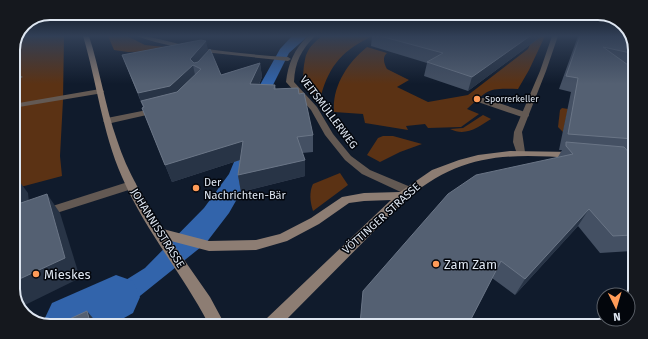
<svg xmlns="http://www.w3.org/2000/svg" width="648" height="339" viewBox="0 0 648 339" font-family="'Fira Sans',sans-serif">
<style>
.green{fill:#5b3214}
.water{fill:#3264ab}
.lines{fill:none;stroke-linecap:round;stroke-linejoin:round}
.canal{fill:#3264ab;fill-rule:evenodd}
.service{fill:#635953;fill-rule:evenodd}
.minor{fill:#635953;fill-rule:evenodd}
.secondary{fill:#8d7d73;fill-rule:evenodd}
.wall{fill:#445063}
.shaded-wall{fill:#283446}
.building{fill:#546072;stroke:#6a7586}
.poi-dot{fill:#fe9b58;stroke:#03060c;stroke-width:1.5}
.labels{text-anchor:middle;stroke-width:3;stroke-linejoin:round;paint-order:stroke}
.far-poi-label{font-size:9px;fill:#dee6f1;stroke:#03060c;text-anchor:start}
.street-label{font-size:11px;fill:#dee6f1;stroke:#03060c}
.poi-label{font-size:11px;fill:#dee6f1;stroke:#03060c;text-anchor:start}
.near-poi-label{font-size:13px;fill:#dee6f1;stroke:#03060c;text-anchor:start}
.rim{fill:none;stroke:#dee6f1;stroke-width:2}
</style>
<rect width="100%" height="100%" fill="#101b2c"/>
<g class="green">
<polygon points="18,36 64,36 63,100 60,156 62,176 13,189 13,48"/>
<polygon points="108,36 127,36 145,45 166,47 162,51 128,52 114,50"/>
<path d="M322 36H373C344 49 329 65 321 96 303 93 302 81 304 65 305 61 305 56 307 53 310 46 316 41 322 36Z"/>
<path d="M534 36H545L529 70 518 89C487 88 489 89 467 109L479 114 461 127 428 128 425 124 406 126 408 130 365 123 363 114 334 112C332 87 347 63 367 47L387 53C382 57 384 64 387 69L409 80 397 87 428 102 468 95 528 49Z"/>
<polygon points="562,108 568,109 563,132 558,127 560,110"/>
<path d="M483 115 491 119C478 127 466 137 450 129L463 128Z"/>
<polygon points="383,136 393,136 422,144 400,152 380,162 367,155 378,138"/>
<path d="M340 173 348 185 313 211C310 202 309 192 313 184Z"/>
</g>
<g class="water">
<polygon points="292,36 308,36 289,53 273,85 260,104 241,192 229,213 206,243 120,312 113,288 145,268 204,208 229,174 234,162 239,142 256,92 280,49"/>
<polygon points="69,310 71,322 41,322"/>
</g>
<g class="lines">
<polygon class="canal" points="116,275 133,281 140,297 133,313 115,323 45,322 44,320 52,303"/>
<g class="service">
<path d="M136 36C155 36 175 44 193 47 225 52 256 55 288 57L291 59 288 61 194 51 155 42Z"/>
<polygon points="20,75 23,77 13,82 13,77"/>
<polygon points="100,89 104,91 103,93 13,108 13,104"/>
<polygon points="478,98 484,98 528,113 529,115 528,117 522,117 478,102"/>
<polygon points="157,108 160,108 160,112 107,124 103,121 107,118"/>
<polygon points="131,181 135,182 136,185 135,188 44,217 40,216 38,213 40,210"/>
</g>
<g class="minor">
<path d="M308 36H315C301 50 295 62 294 82L317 107 333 134 351 156 370 170 413 188 414 191 413 194H405L362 174 345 160 325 135 311 110 286 82C288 64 294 49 308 36Z"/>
<polygon points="552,36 558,36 546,71 522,132 525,152 523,154 517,154 513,142 514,132 540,71"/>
</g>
<path class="secondary" d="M83 36H89C100 70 105 106 117 140 127 172 145 201 163 229L209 241 256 240 280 234 311 218 342 197 364 193 400 192 432 170 459 160 478 155 510 151 573 152 578 155 573 158C502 153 457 154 401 204L282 324H264L266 319 391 200 364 201 349 203 319 224 287 241 256 250 209 251 171 241 210 297 224 323H208C182 273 144 229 122 177 102 131 97 83 83 36Z"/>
</g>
<g class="wall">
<polygon points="372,36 540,36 539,38 468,91 424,76 427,63 371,46"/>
<polygon points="578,36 627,36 635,48 635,68 631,67 635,70 633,156 632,155 633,157 632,251 600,253 578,226 515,295 492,278 468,325 360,324 363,291 558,157 562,150 559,150 571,92 559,89"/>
<polygon points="208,51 221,75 260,63 262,77 259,85 275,85 276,89 299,94 313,135 313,152 302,153 305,176 241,192 238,175 240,160 172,182 148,123 142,108 143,107 122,55"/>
</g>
<g class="shaded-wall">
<polygon points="530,36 540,36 539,38 468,91 472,77"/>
<polygon points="206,41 209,54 193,65 196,80 174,101 141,101 143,108 138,93 190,59"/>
<polygon points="260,63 262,77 252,99 250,84"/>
<polygon points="243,141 246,158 172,182 165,165"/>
<polygon points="305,160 305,176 241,192 238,175"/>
<polygon points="14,174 28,193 30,212 13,218 13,193"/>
<polygon points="47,194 60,213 80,278 23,306 13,292 13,282"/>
<polygon points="589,209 578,226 515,295 525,279"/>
<polygon points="87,311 97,323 90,322"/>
</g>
<g class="building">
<polygon points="380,36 530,36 472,77 427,62 443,53"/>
<polygon points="580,36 627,36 635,48 635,54 603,47 635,70 634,139 568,134 578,78 566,76"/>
<polygon points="201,40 206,41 190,59 194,63 198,62 210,49 221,75 260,63 250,84 275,85 274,89 298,88 299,94 304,93 313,135 297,137 305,160 238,175 243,141 165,165 142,108 144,107 141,101 177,92 201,69 193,65 170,86 138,93 122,55"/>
<polygon points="566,142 624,147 633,157 632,235 613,236 589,209 525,279 501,261 468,325 360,324 363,291 448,194 476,175 573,154 566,146"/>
<polygon points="13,174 14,174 15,192 13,193"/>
<polygon points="47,194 65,258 13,282 13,204 15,203 15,205"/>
<polygon points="87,311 90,322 63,322"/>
</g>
<linearGradient id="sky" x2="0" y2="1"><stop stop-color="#090f18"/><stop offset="0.43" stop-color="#313f56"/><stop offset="1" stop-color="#313f56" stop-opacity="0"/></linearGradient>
<rect width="648" height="84" fill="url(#sky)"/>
<g class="poi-dot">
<circle cx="477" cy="99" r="4"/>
<circle cx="196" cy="188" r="4"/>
<circle cx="436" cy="264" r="4"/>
<circle cx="36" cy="274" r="4"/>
</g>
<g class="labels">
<g class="far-poi-label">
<text x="485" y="102">Sporrerkeller</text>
</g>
<g class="street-label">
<text transform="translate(329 112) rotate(53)" y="4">VEITSMÜLLERWEG</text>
<text transform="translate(381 218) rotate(-42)" y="4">VÖTTINGER STRASSE</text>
<text transform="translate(158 228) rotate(58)" y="4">JOHANNISSTRASSE</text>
</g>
<g class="poi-label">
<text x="204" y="186">Der<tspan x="204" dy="13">Nachrichten-Bär</tspan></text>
</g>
<g class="near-poi-label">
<text x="444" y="269">Zam Zam</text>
<text x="44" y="279">Mieskes</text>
</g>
</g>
<path d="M0 0H648V339H0ZM50 20H598A30 30 0 0 1 628 50V289A30 30 0 0 1 598 319H50A30 30 0 0 1 20 289V50A30 30 0 0 1 50 20Z" fill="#15181e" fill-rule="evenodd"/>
<path class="rim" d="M50 20H598A30 30 0 0 1 628 50V289A30 30 0 0 1 598 319H50A30 30 0 0 1 20 289V50A30 30 0 0 1 50 20Z"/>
<g transform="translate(616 307) rotate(175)"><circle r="19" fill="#03060c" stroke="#5b6068"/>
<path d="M0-3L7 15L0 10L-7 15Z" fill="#fe9b58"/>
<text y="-6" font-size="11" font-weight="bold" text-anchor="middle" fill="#dee6f1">N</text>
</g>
</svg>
